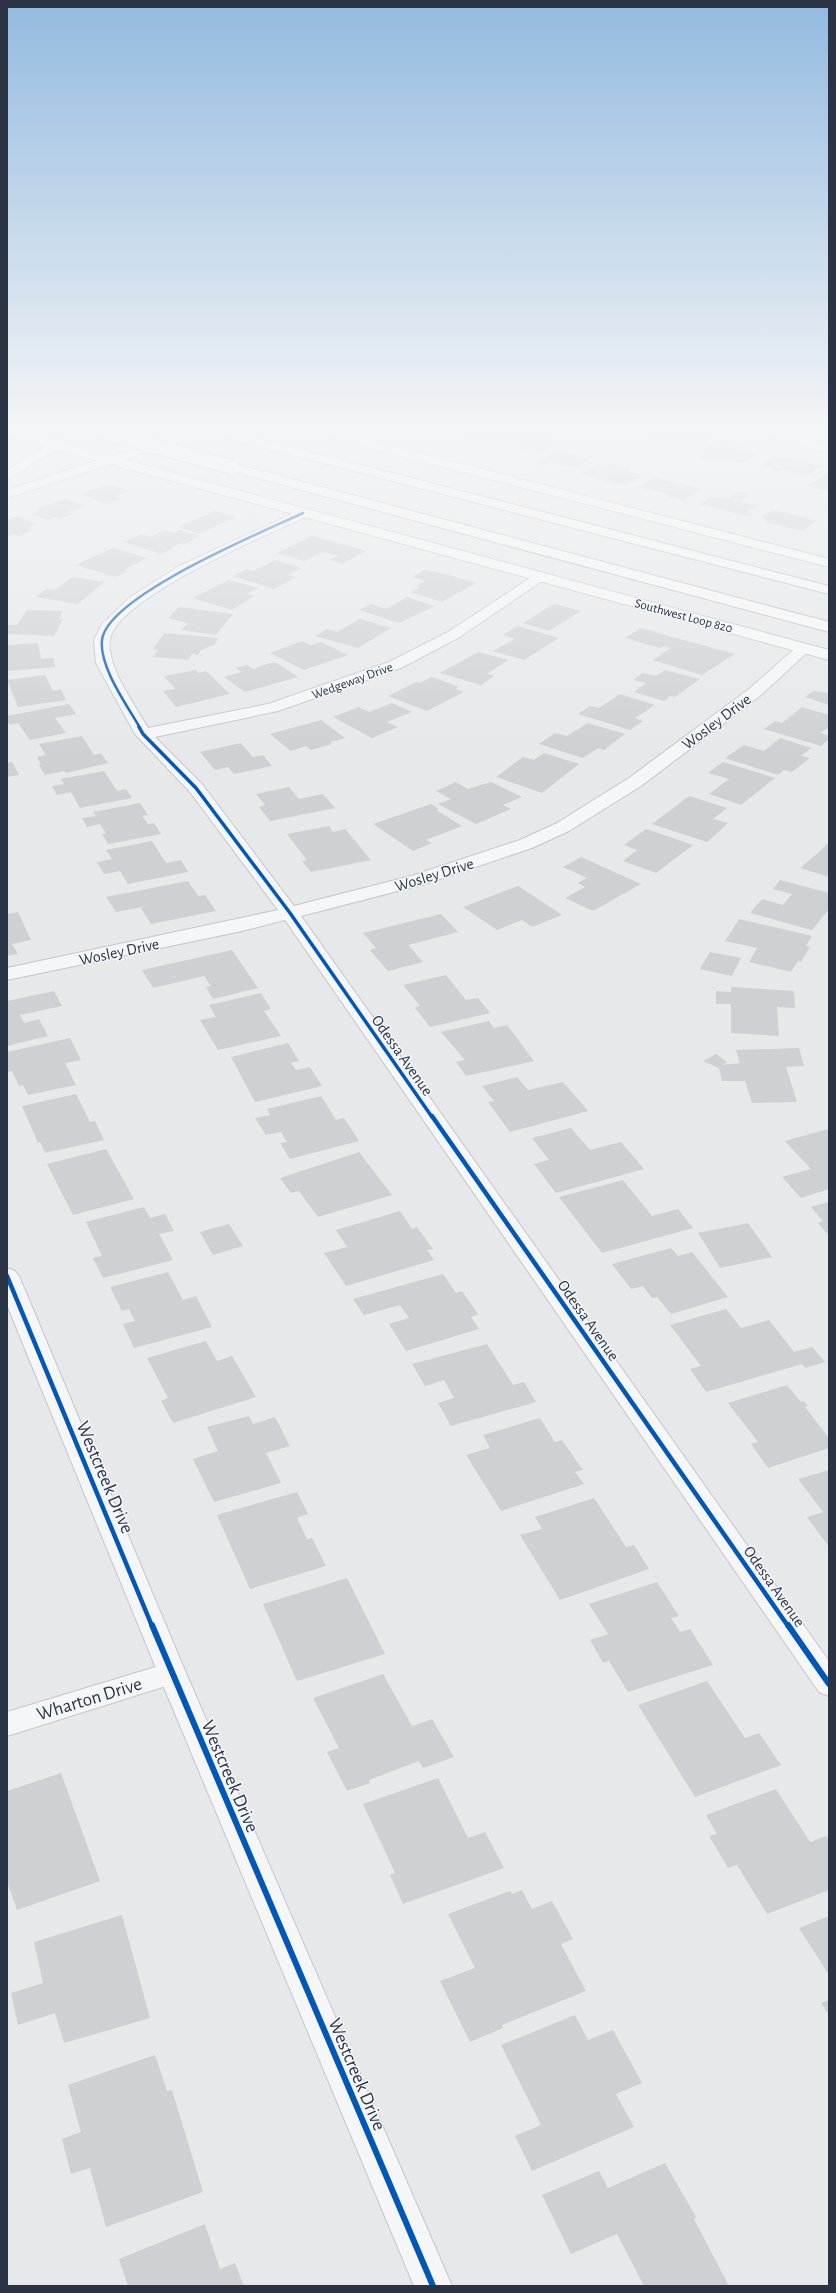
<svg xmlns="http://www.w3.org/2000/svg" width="836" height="2293" viewBox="0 0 836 2293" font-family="'Alegreya Sans',sans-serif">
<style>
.building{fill:#ced0d3}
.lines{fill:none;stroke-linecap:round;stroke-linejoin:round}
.minor-casing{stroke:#c4c6c8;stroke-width:2}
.tertiary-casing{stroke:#c4c6c8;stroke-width:2}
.secondary-casing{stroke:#c4c6c8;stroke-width:2}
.motorway-casing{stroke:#b8bbbf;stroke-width:2}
.minor{fill:#f5f6f7;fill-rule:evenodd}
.tertiary{fill:#f5f6f7;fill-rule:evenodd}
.secondary{fill:#f8f8f8;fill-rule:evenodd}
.motorway{fill:#f8f8f8;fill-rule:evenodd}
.motorway-bridge-casing{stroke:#b8bbbf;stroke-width:16;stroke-linecap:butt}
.motorway-bridge{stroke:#f8f8f8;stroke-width:14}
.cycleway-far3-casing{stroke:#f4f6f9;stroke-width:4}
.cycleway-far2-casing{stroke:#f4f6f9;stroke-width:5.5}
.cycleway-far1-casing{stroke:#f4f6f9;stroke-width:7}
.cycleway-casing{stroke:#f4f6f9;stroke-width:8}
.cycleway-far3{stroke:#0057b8;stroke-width:2.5}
.cycleway-far2{stroke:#0057b8;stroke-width:3.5}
.cycleway-far1{stroke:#0057b8;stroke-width:4.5}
.cycleway{stroke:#0057b8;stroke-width:6}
.labels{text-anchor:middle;stroke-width:3;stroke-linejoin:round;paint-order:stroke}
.far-street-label{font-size:13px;fill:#2b3445;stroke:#f4f6f9}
.street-label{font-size:16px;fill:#2b3445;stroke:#f4f6f9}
.near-street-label{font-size:19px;fill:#2b3445;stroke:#f4f6f9}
</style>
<rect width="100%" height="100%" fill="#e6e8ea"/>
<g class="building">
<polygon points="523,431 563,441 539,453 483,440 469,447 457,444 471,437 449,432"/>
<polygon points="624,431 645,431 637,435"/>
<polygon points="658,431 691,432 713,438 692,448 645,438"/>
<polygon points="721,439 743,444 736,448 756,454 742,463 721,458 716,461 699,457 705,454 699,452"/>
<polygon points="557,451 591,459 576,467 550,462 543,465 534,463"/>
<polygon points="776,456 821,466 807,476 782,470 778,472 770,470 774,468 761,465"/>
<polygon points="611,464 631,469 627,471 644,475 624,486 580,474 598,465 606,467"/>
<polygon points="829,472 829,491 807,486"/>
<polygon points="654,477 702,489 683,500 666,496 670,494 638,487"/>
<polygon points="109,484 129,491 115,496 122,499 106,504 80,494"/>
<polygon points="738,492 749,495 740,501 735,500 757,506 747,512 754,514 750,516 742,515 699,504 711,497 731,499 729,498"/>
<polygon points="67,499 86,506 68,512 73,514 60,519 55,517 48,520 32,514 39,511 34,509"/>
<polygon points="773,510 796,515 817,521 802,531 765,522 768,520 760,518"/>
<polygon points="215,511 236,517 199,534 178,527"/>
<polygon points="16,516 37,524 27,528 33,530 19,536 13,534 7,536 7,520"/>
<polygon points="164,530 174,533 179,530 200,536 184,544 181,543 162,554 123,542 141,534 151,537"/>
<polygon points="312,536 357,548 366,551 342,564 330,560 338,556 323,552 304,561 277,553"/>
<polygon points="113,548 148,558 123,570 128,571 115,577 76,565"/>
<polygon points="275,560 302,568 288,575 296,577 274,589 233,576 247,569 253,571"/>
<polygon points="425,570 441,573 476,583 442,602 411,592 420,587 416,586 425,581 412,577"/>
<polygon points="73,577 104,582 78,604 36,597 46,589 55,590"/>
<polygon points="229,580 258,588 247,594 254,596 232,610 193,598"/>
<polygon points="407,597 435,606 399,623 359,610 371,604 386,609"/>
<polygon points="554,604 581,611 549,631 523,623"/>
<polygon points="179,607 233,614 216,635 181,630 188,623 168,618"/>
<polygon points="27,610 63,611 59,619 63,619 54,636 7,634 7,625 17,625"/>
<polygon points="360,619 391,628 358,648 315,636 327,629 337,632"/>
<polygon points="517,626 559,638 524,660 493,651 515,639 503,635"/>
<polygon points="641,628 676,638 735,654 702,675 653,660 671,648 664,646 660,648 625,638"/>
<polygon points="164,633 218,638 214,645 201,650 198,655 192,654 188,660 153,657 158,650 153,649"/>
<polygon points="302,641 310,645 321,642 348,655 304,670 270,653"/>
<polygon points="38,643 41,659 53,658 55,667 7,671 7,645"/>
<polygon points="478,652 508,660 487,674 494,676 481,685 440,673"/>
<polygon points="270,663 277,663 298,677 245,692 224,677 241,672 236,668 247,665 253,669"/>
<polygon points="196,670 198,673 206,671 230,694 176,707 163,691 175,689 164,676"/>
<polygon points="665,670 700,679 675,697 670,696 664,701 634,692 646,683 633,680 643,673 656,676"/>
<polygon points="45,675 53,691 61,689 66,700 18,707 7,680"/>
<polygon points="432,677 459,687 455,689 464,692 427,711 388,696 416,682 419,683"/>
<polygon points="814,691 829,693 829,705 805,697"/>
<polygon points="620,694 655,705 635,718 643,721 630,730 578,714 590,706 599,708"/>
<polygon points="392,703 412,712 387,722 398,727 372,738 333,717 359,707 369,712"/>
<polygon points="69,704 76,714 55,718 66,733 30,740 18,723 10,725 7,721 7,716"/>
<polygon points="802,707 829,715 829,727 821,733 829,736 829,739 821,746 764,729 775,721 782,723"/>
<polygon points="321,720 345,738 330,742 332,744 311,750 306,746 291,751 270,734"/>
<polygon points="588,723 625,734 604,750 598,748 583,758 539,744 555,733 567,736"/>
<polygon points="82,736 94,755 101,753 108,763 66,773 64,771 45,775 39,765 41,764 37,757 46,755 39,744"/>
<polygon points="780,738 811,748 801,756 810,758 792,772 784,770 778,775 725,758 744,745 764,751"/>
<polygon points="241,743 253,757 263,755 272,766 234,774 228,767 215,770 200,752"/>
<polygon points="544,753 579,764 542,793 496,777 523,757 534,760"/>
<polygon points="12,762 19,775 7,777 7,763"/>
<polygon points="723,762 775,778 741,805 709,794 729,779 708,773"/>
<polygon points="104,771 117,791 126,789 132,798 80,808 71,792 57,795 52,786 64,784 61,779"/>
<polygon points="456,782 468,789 491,782 522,797 503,805 511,809 476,824 438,804 451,799 436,791"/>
<polygon points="289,787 299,799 323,794 335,808 270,821 259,807 265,805 256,794"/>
<polygon points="689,796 727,808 713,819 728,823 707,842 652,824"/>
<polygon points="140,803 148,815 142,816 148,824 154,823 161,834 108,844 102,834 106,833 100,824 87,827 82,818 96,816 93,812"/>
<polygon points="431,804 439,809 436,810 462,826 426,840 432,843 413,851 373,824"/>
<polygon points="329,826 333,832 345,829 371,860 311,872 302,861 307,860 287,834"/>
<polygon points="646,829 693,845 656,873 623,861 637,850 624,845"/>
<polygon points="152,841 166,863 181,860 188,872 128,884 120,871 104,874 97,862 112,859 106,850"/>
<polygon points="829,842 829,877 800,868 819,852"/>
<polygon points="581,857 641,884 593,911 565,898 585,887 578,883 587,878 563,867"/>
<polygon points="780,880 829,893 829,909 812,930 750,913 762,899 783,905 792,894 773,889"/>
<polygon points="188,881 198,896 205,895 216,911 151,924 141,908 147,906 116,912 106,897"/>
<polygon points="518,886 562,915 532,927 522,920 497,930 463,907"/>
<polygon points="18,912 31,940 12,944 18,954 7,956 7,914"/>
<polygon points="441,914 458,932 408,945 423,962 388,971 370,950 376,948 363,933"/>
<polygon points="739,919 812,936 806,946 810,947 801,962 798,961 791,972 749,962 757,948 725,941"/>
<polygon points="232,950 258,988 213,999 206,987 211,986 204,976 153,988 142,970"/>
<polygon points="710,952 741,958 732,976 700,969"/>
<polygon points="446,975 466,1000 478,998 490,1013 430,1027 415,1008 420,1006 403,985"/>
<polygon points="731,987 794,991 795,1008 777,1007 779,1036 731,1033 731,1004 716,1004 716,991 731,992"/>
<polygon points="54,991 62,1006 20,1015 24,1023 39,1019 48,1036 7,1046 7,1001"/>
<polygon points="261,993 271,1009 264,1011 281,1036 218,1050 200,1020 216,1017 209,1005"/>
<polygon points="489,1021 494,1028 507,1025 534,1061 466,1076 456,1062 465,1060 441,1032"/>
<polygon points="70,1038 81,1060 65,1063 76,1085 28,1095 23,1085 19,1086 12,1071 7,1072 7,1052"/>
<polygon points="288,1043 299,1061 291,1063 296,1070 310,1067 322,1086 255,1102 231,1057"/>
<polygon points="799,1048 804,1066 786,1067 797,1102 752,1103 745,1081 722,1081 719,1068 703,1061 716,1054 727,1062 722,1065 740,1063 736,1050"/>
<polygon points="517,1077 528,1090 563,1082 588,1111 510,1132 488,1102 494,1101 482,1086"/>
<polygon points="76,1094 90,1122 95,1121 104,1140 45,1153 40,1142 38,1143 22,1106"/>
<polygon points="321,1096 336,1120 344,1118 359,1141 290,1159 280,1143 287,1142 281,1132 266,1135 255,1118 270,1115 267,1109"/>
<polygon points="571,1128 590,1150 621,1142 644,1169 556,1193 534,1164 549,1160 532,1138"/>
<polygon points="828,1129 829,1189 801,1198 782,1177 811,1169 785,1141"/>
<polygon points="106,1149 134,1199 73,1215 47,1164"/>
<polygon points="359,1152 392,1195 318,1217 299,1191 291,1193 280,1178"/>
<polygon points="623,1180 652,1216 678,1209 693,1228 602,1253 559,1197"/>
<polygon points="829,1202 829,1236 818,1223 823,1221 811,1207"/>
<polygon points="144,1207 150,1218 165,1214 174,1231 159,1234 173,1260 103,1278 93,1258 102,1256 86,1222"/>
<polygon points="400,1211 412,1229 417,1227 433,1249 427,1250 434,1260 346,1286 324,1253 347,1247 336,1230"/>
<polygon points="748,1223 772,1257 720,1268 698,1233"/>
<polygon points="229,1224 243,1246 213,1255 200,1232"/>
<polygon points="671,1248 678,1256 692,1252 728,1297 671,1314 657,1297 652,1298 643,1286 631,1289 612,1264"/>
<polygon points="168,1272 183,1300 196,1296 212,1327 134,1348 123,1324 135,1321 129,1309 122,1311 110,1287"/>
<polygon points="443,1274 456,1293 462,1291 478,1314 471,1317 479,1329 406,1351 389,1324 409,1318 400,1305 364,1315 353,1299"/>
<polygon points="726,1309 741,1328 769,1320 794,1352 812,1347 825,1362 805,1368 802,1364 706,1392 690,1369 701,1366 670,1325"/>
<polygon points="206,1341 217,1361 232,1356 256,1397 173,1423 161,1401 168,1398 147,1358"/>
<polygon points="487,1344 513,1385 524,1382 536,1402 451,1426 438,1403 454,1398 444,1380 425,1386 412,1364"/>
<polygon points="787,1385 801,1402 803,1401 808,1406 805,1407 829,1438 829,1448 768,1468 751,1444 758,1442 728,1403"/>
<polygon points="249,1416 253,1424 275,1417 290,1446 266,1453 281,1483 214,1502 193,1459 218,1451 207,1427"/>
<polygon points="540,1418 555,1442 562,1440 583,1470 575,1472 584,1484 501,1511 466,1455 490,1448 483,1435"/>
<polygon points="829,1470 829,1547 807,1517 823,1512 798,1479"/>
<polygon points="297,1492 308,1514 297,1518 307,1539 312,1538 326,1566 250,1589 217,1515"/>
<polygon points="594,1498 626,1547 634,1545 649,1569 560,1600 520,1535 542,1529 535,1517"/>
<polygon points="347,1578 385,1654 297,1681 263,1604"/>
<polygon points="657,1582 679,1616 671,1618 680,1632 690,1629 713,1665 628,1692 609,1661 603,1663 590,1640 608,1634 589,1604"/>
<polygon points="383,1674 412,1726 432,1719 454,1757 423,1768 419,1761 369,1780 370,1783 347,1791 327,1752 339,1748 313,1698"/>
<polygon points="707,1681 745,1738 759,1733 781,1765 695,1797 638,1705"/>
<polygon points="61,1773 100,1881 17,1910 7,1881 7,1791"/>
<polygon points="438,1778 468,1838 485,1832 504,1868 403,1904 390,1875 395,1873 363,1804"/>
<polygon points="776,1789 810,1842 826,1836 829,1840 829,1890 767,1914 737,1865 728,1868 709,1836 717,1834 706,1815"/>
<polygon points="522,1890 532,1909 552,1901 573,1939 561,1944 586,1991 502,2025 503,2028 470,2042 440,1981 475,1968 448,1914 510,1891 512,1894"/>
<polygon points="122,1915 150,2018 64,2043 55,2013 18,2025 11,1993 43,1983 34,1942"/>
<polygon points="829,1916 829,1975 799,1928"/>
<polygon points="829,2000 829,2015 821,2003"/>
<polygon points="575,2015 588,2040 613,2030 642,2083 616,2094 634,2127 532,2171 515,2136 541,2125 501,2045"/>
<polygon points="155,2055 167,2091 172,2090 203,2192 106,2227 90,2168 71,2174 62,2139 81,2132 68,2085"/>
<polygon points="665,2163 696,2217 694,2219 729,2286 644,2286 617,2234 571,2254 542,2195 599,2171 608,2188"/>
<polygon points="205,2224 220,2269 235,2263 244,2286 128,2286 119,2259"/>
</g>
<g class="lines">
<g class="minor-casing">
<g id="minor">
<polygon points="749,431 772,431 829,444 829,452 751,434"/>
<path d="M303 509 310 513 308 516C269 534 116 598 110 640 106 666 135 705 148 728L268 704 389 662 448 632 536 574 541 573 548 577 458 638 401 668 278 711 155 737 202 784 294 906 411 876 520 840 557 823 629 778 749 689 799 645H809L812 648 761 695 641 786 569 831 532 848 425 884 301 916 829 1661V1696L819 1692 285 920 242 931 7 980V968L278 910 190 792 135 734 96 663 94 640 102 624 129 598 179 566Z"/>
<polygon points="172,1662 182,1665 186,1673 182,1681 7,1736 7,1712"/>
</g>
</g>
<g class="tertiary-casing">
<g id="tertiary">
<polygon points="70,431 85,431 7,480 7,470"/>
<polygon points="187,431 206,431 204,434 7,498 7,490"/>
<polygon points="7,1268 15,1271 19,1276 186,1673 452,2286 414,2286 158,1673 7,1305"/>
</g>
</g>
<g class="secondary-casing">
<g id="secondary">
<polygon points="7,431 18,431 829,650 829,660 7,436"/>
<polygon points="314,431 335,431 829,559 829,567 316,434"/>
</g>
</g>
<g class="motorway-casing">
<g id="motorway">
<polygon points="209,431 230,431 829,586 829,594 211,434"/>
<polygon points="232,463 829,622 829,632 227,470 225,467"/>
</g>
</g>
<use href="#minor" class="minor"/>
<use href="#tertiary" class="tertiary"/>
<use href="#secondary" class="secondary"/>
<use href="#motorway" class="motorway"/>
<g class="motorway-bridge-casing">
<polyline id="motorway-bridge" points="98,431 232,467"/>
</g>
<use href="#motorway-bridge" class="motorway-bridge"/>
<g class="cycleway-far3-casing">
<path id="cycleway-far3" d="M140 728C127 705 99 667 102 640 107 596 263 532 303 513"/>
</g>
<g class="cycleway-far2-casing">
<polyline id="cycleway-far2" points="139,727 143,734 196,788 290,913 432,1117"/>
</g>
<g class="cycleway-far1-casing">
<g id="cycleway-far1">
<polyline points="432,1116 788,1626"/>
<polyline points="7,1276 152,1626"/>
</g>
</g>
<g class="cycleway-casing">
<g id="cycleway">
<polyline points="152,1625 433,2286"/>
<polyline points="788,1625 829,1684"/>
</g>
</g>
<use href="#cycleway-far3" class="cycleway-far3"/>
<use href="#cycleway-far2" class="cycleway-far2"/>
<use href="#cycleway-far1" class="cycleway-far1"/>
<use href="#cycleway" class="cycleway"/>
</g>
<linearGradient id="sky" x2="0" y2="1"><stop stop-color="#93bae0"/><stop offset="0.57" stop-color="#f4f5f6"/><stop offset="1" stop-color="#f4f5f6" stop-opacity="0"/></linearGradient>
<rect width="836" height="752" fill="url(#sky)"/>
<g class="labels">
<g class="far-street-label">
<text transform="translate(684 615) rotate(15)" y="5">Southwest Loop 820</text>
<text transform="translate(352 680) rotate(-20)" y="5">Wedgeway Drive</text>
</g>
<g class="street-label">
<text transform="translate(716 721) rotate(-37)" y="6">Wosley Drive</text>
<text transform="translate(434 874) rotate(-17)" y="6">Wosley Drive</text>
<text transform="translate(119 951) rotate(-12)" y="6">Wosley Drive</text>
<text transform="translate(403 1055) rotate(55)" y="6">Odessa Avenue</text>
<text transform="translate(589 1320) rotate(55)" y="6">Odessa Avenue</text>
<text transform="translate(775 1586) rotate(55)" y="6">Odessa Avenue</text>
</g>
<g class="near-street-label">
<text transform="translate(106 1477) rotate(67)" y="7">Westcreek Drive</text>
<text transform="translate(89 1698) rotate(-17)" y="7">Wharton Drive</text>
<text transform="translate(231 1776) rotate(67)" y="7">Westcreek Drive</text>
<text transform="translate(358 2074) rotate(67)" y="7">Westcreek Drive</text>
</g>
</g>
<rect width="836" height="2293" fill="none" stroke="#2b3445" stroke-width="16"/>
</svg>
